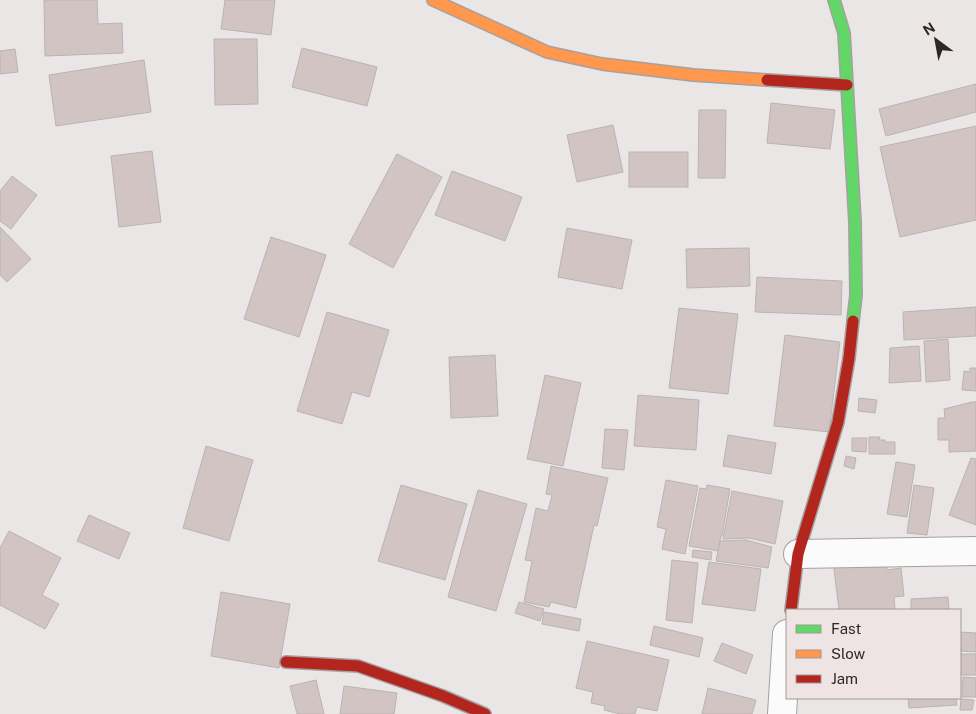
<svg xmlns="http://www.w3.org/2000/svg" width="976" height="714" viewBox="0 0 976 714" font-family="'Public Sans',sans-serif">
<style>
.building{fill:#d3c4c4;stroke:#b8b4b4}
.lines{fill:none;stroke-linecap:round;stroke-linejoin:round}
.street-casing{stroke:#a5a1a1;stroke-width:30}
.fast-casing{stroke:#a5a1a1;stroke-width:14}
.slow-casing{stroke:#a5a1a1;stroke-width:14}
.jam-casing{stroke:#a5a1a1;stroke-width:14}
.street{stroke:#fcfbfb;stroke-width:28}
.fast{stroke:#63d668;stroke-width:11}
.slow{stroke:#ff974d;stroke-width:11}
.jam{stroke:#b3261e;stroke-width:11}
</style>
<rect width="100%" height="100%" fill="#ebe6e6"/>
<g class="building">
<polygon points="44,0 97,0 98,24 122,23 123,53 45,56"/>
<polygon points="225,0 275,0 271,35 221,29"/>
<polygon points="214,39 257,39 258,104 215,105"/>
<polygon points="302,48 377,67 367,106 292,87"/>
<polygon points="15,49 18,72 0,74 0,51"/>
<polygon points="144,60 151,112 56,126 49,75"/>
<polygon points="976,84 976,112 886,136 879,109"/>
<polygon points="771,103 835,110 830,149 767,143"/>
<polygon points="699,110 726,110 725,178 698,178"/>
<polygon points="613,125 623,172 577,182 567,135"/>
<polygon points="976,126 976,220 900,237 880,147"/>
<polygon points="152,151 161,222 119,227 111,156"/>
<rect x="629" y="152" width="59" height="35"/>
<polygon points="397,154 442,177 393,268 349,244"/>
<polygon points="452,171 522,197 505,241 435,215"/>
<polygon points="12,176 37,195 11,229 0,221 0,191"/>
<polygon points="0,227 31,259 7,282 0,275"/>
<polygon points="567,228 632,240 622,289 558,277"/>
<polygon points="271,237 326,255 299,337 244,319"/>
<polygon points="749,248 750,286 687,288 686,249"/>
<polygon points="757,277 842,281 841,315 755,312"/>
<polygon points="976,307 976,336 904,340 903,312"/>
<polygon points="679,308 738,314 728,394 669,388"/>
<polygon points="327,312 389,330 369,397 352,392 342,424 297,411"/>
<polygon points="785,335 840,342 829,432 774,426"/>
<polygon points="948,339 950,380 926,382 924,341"/>
<polygon points="919,346 921,381 889,383 890,348"/>
<polygon points="495,355 498,416 451,418 449,357"/>
<polygon points="970,368 976,368 976,391 962,390 964,371 970,372"/>
<polygon points="545,375 581,383 563,466 527,459"/>
<polygon points="638,395 699,400 696,450 634,446"/>
<polygon points="859,398 877,400 875,413 858,411"/>
<polygon points="972,402 976,402 976,451 949,452 949,440 938,440 938,418 945,418 944,409"/>
<polygon points="605,429 628,430 624,470 602,468"/>
<polygon points="728,435 776,443 771,474 723,466"/>
<polygon points="869,437 880,437 879,440 885,440 885,442 895,442 895,454 869,454"/>
<polygon points="852,438 867,438 866,452 852,451"/>
<polygon points="206,446 253,460 229,541 183,528"/>
<polygon points="846,456 856,458 854,469 844,466"/>
<polygon points="971,458 976,459 976,525 949,515"/>
<polygon points="896,462 915,465 907,517 887,514"/>
<polygon points="551,466 608,478 597,526 594,525 576,608 551,602 549,607 524,602 532,561 525,560 536,508 548,511 552,495 546,494"/>
<polygon points="666,480 698,486 685,554 662,549 666,529 657,527"/>
<polygon points="401,485 467,504 445,580 378,561"/>
<polygon points="707,485 730,489 722,536 721,536 718,551 689,546 700,488 706,489"/>
<polygon points="914,485 934,488 927,535 907,533"/>
<polygon points="478,490 527,504 496,611 448,597"/>
<polygon points="732,491 783,501 775,544 749,538 723,539"/>
<polygon points="89,515 130,533 119,559 77,541"/>
<polygon points="9,531 61,558 42,595 59,604 45,629 0,605 0,548"/>
<polygon points="746,540 772,547 768,568 716,561 720,541"/>
<polygon points="693,550 712,552 711,560 692,557"/>
<polygon points="886,555 887,570 901,568 904,596 894,597 895,610 839,610 833,561"/>
<polygon points="672,560 698,563 692,623 666,620"/>
<polygon points="709,562 761,569 755,611 702,604"/>
<polygon points="221,592 290,604 279,668 211,656"/>
<polygon points="948,597 949,610 911,610 911,599"/>
<polygon points="519,602 544,609 540,621 515,613"/>
<polygon points="544,612 581,619 579,631 542,624"/>
<polygon points="654,626 703,638 699,657 650,645"/>
<polygon points="960,632 976,633 976,652 960,651"/>
<polygon points="587,641 669,660 657,711 637,707 635,714 620,714 604,710 605,706 591,703 593,692 576,688"/>
<polygon points="722,643 753,655 746,674 714,661"/>
<rect x="960" y="654" width="16" height="21"/>
<polygon points="963,677 976,678 976,697 962,697"/>
<polygon points="316,680 324,714 297,714 290,686"/>
<polygon points="344,686 397,693 394,714 340,714"/>
<polygon points="708,688 756,700 752,714 702,714"/>
<polygon points="908,698 956,698 957,705 909,708"/>
<polygon points="961,699 974,700 972,710 960,710"/>
</g>
<g class="lines">
<g class="street-casing">
<g id="street">
<polyline points="798,554 976,551"/>
<polyline points="782,714 787,634"/>
</g>
</g>
<g class="fast-casing">
<polyline id="fast" points="834,0 844,33 855,222 856,295 853,321"/>
</g>
<g class="slow-casing">
<polyline id="slow" points="433,0 547,52 602,64 693,75 767,80"/>
</g>
<g class="jam-casing">
<g id="jam">
<polyline points="767,80 847,85"/>
<polyline points="791,610 798,554 838,422 849,358 853,321"/>
<polyline points="286,662 358,666 443,696 485,714"/>
</g>
</g>
<use href="#street" class="street"/>
<use href="#fast" class="fast"/>
<use href="#slow" class="slow"/>
<use href="#jam" class="jam"/>
</g>
<rect x="786" y="609" width="175" height="90" fill="#eee4e3" stroke="#a09998"/>
<rect x="796" y="625" width="25" height="8" fill="#63d668" stroke="#a09998"/>
<text x="831" y="634" font-size="15" fill="#2b2827">Fast</text>
<rect x="796" y="650" width="25" height="8" fill="#ff974d" stroke="#a09998"/>
<text x="831" y="659" font-size="15" fill="#2b2827">Slow</text>
<rect x="796" y="675" width="25" height="8" fill="#b3261e" stroke="#a09998"/>
<text x="831" y="684" font-size="15" fill="#2b2827">Jam</text>
<g transform="translate(936 40) rotate(328)" stroke="#eee4e3" stroke-width="4" paint-order="stroke">
<path d="M0-4L9 19L0 12L-9 19Z" fill="#2b2827"/>
<text y="-8" font-size="14" font-weight="bold" text-anchor="middle" fill="#2b2827">N</text>
</g>
</svg>
